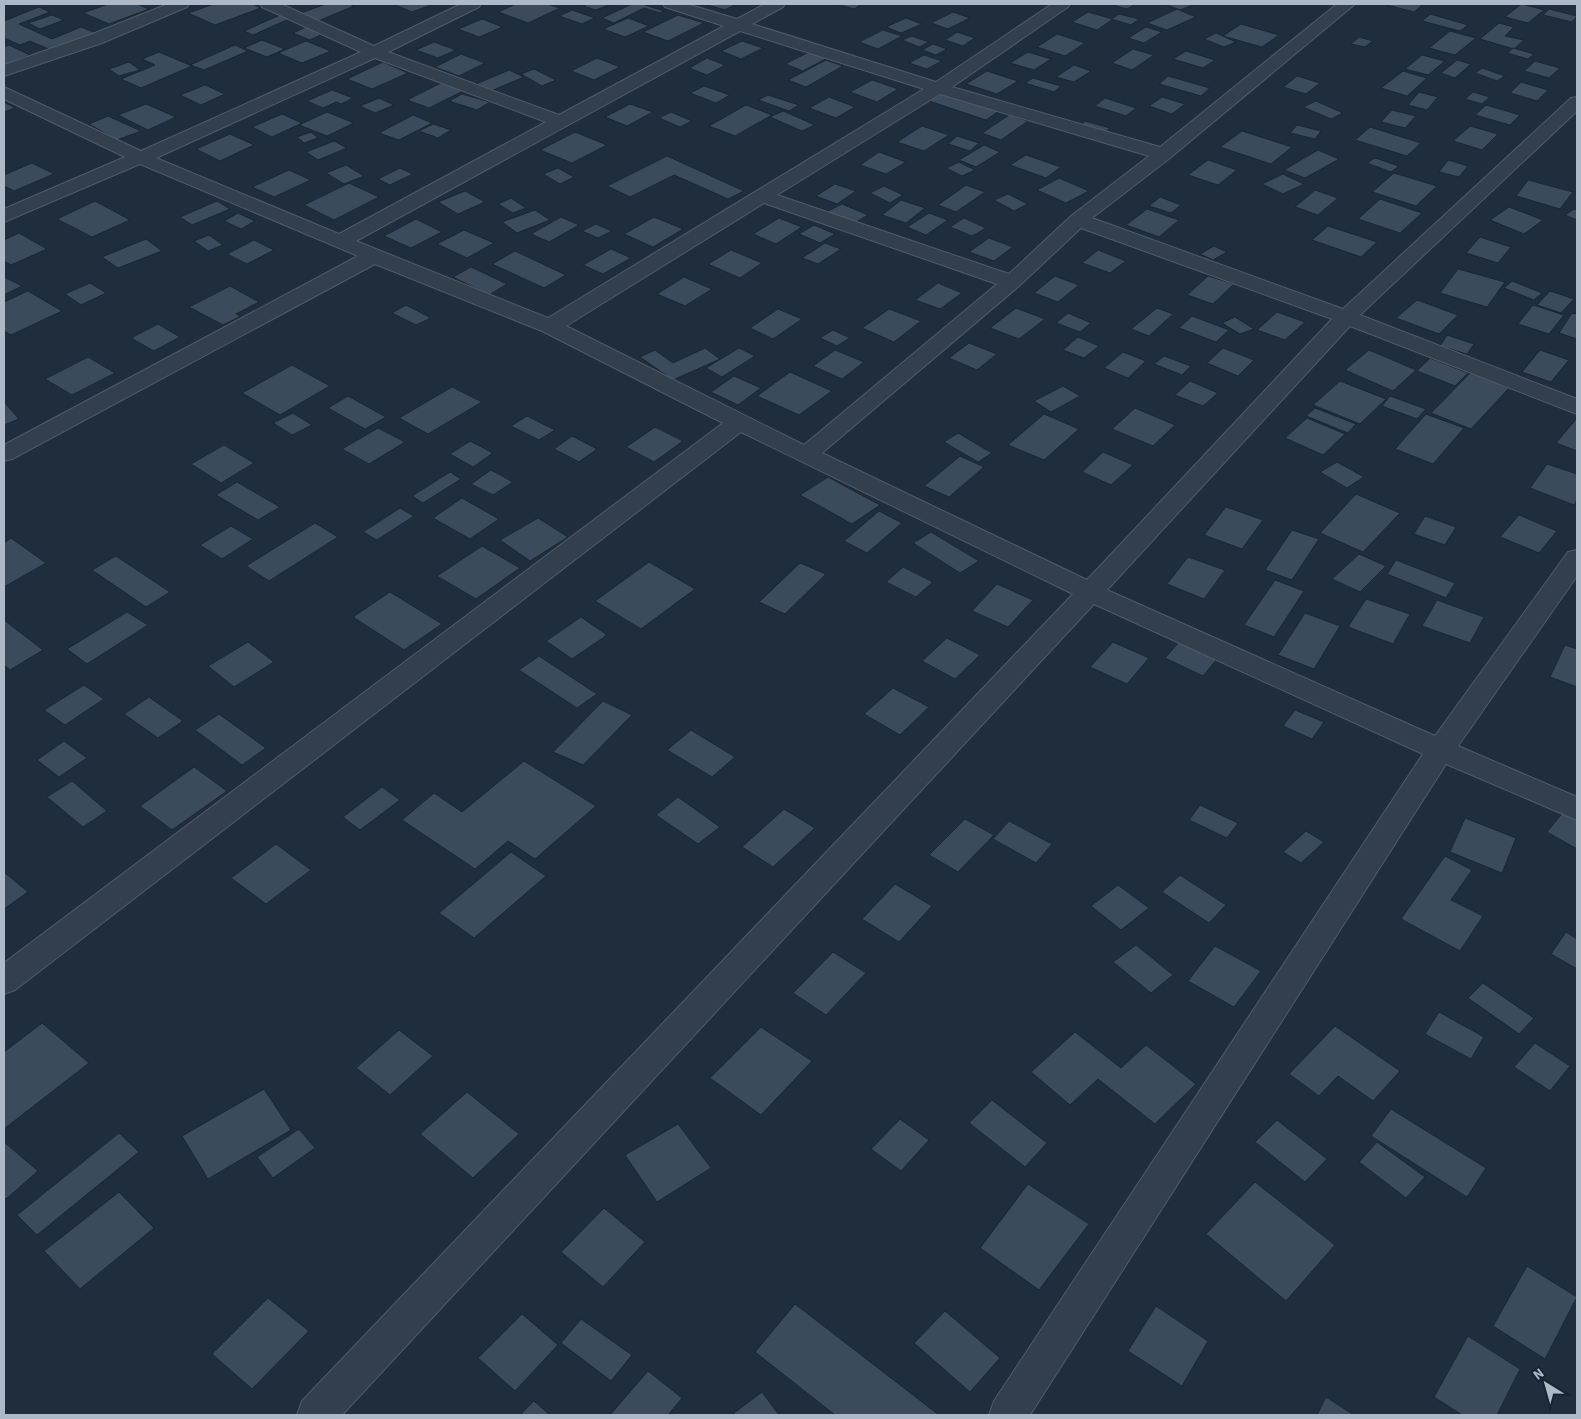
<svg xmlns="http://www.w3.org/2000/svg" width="1581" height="1419" viewBox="0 0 1581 1419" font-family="'Source Sans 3',sans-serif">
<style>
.building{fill:#3b4b5b;stroke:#1b2633}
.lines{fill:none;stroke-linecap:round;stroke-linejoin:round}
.minor-casing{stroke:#515c6a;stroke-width:2}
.minor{fill:#333f4c;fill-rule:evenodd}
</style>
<rect width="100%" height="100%" fill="#1f2d3c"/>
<g class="building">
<polygon points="108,4 137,4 149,9 109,24 83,13"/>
<polygon points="214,4 253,4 261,8 215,25 188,13"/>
<polygon points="326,4 349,4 354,6 318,21 301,13"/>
<polygon points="393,4 434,4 412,12"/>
<polygon points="516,4 547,4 560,8 528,23 498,12"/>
<polygon points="588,4 611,4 596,10 583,6"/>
<polygon points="632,4 642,4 664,11 660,13 644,8 614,23 602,18"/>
<polygon points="704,4 736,4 725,10"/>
<polygon points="836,4 862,4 854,9"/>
<polygon points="1109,4 1135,4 1127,9"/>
<polygon points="1165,4 1195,4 1180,10"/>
<polygon points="1388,4 1423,4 1414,12 1387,5"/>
<polygon points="1521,4 1522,4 1544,10 1528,23 1505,17"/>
<polygon points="39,7 50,12 19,24 52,39 81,27 96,33 53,51 30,41 20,45 4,38 4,21"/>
<polygon points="1177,9 1196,17 1167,30 1147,23"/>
<polygon points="1549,9 1577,16 1572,22 1543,15"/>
<polygon points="572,10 595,18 582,24 559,16"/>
<polygon points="953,12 970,18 948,29 931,23"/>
<polygon points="1088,12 1113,19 1097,30 1072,22"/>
<polygon points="1119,14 1139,19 1131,25 1111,19"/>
<polygon points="1430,14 1468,25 1460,31 1422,21"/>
<polygon points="52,15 64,20 40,29 28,23"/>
<polygon points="280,15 289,19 253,35 244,31"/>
<polygon points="678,15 704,23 668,41 643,32"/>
<polygon points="628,18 649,26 625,37 603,29"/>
<polygon points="906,18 922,24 901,33 886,27"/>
<polygon points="482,19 503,27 479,37 458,29"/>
<polygon points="1499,23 1514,27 1505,36 1524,40 1514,49 1480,39"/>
<polygon points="1241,24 1279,35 1262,47 1223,36"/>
<polygon points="306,27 323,34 310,40 293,33"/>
<polygon points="1146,27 1162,32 1144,43 1128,38"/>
<polygon points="883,30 902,36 878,49 859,42"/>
<polygon points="1450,31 1476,38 1455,55 1429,48"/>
<polygon points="957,32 975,38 963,46 945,40"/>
<polygon points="1216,33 1236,42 1224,47 1204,39"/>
<polygon points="1057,34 1085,43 1065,56 1037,47"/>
<polygon points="912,36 929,42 919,47 902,40"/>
<polygon points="1359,37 1373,41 1365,47 1351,44"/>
<polygon points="262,40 285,49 267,57 244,48"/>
<polygon points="306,41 331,51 302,63 278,53"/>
<polygon points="742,41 763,48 741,59 721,51"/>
<polygon points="434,42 456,50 438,58 416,50"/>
<polygon points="933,44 947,49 936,55 922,50"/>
<polygon points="9,45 30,55 4,65 4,47"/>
<polygon points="235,45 248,51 204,70 190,65"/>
<polygon points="1513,48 1534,54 1528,59 1507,53"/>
<polygon points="1133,49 1154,55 1132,70 1112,63"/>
<polygon points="1186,51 1215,60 1203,68 1173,59"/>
<polygon points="159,52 192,66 141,88 121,79 155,65 142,59"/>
<polygon points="809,52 827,58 803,71 785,64"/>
<polygon points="1028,52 1051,59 1034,70 1010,63"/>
<polygon points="461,54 485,63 459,76 435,67"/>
<polygon points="924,55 942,61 927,69 909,63"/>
<polygon points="1422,55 1445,61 1428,75 1405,69"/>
<polygon points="597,58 620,67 594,80 571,71"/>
<polygon points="707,58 725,65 707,75 689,68"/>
<polygon points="826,60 843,66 806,87 788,80"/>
<polygon points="1457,60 1471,64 1455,78 1441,73"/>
<polygon points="1535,61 1560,68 1549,78 1524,71"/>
<polygon points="129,62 140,70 119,76 109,69"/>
<polygon points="383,62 408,73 372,89 347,79"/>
<polygon points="1074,65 1091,71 1074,82 1056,77"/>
<polygon points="1482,68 1505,76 1497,81 1475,73"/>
<polygon points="534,69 556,80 542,86 521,74"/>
<polygon points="509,70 524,77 491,91 476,84"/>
<polygon points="987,71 1018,81 997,94 966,84"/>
<polygon points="1403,71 1427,78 1407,96 1381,88"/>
<polygon points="1168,76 1210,88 1201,96 1159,84"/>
<polygon points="1297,76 1320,83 1306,94 1283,87"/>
<polygon points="1033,78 1061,86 1054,92 1025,83"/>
<polygon points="872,80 898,89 877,102 850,92"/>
<polygon points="1521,82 1548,90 1537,101 1510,93"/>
<polygon points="441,83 463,91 429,108 407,100"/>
<polygon points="205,85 225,94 201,105 180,95"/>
<polygon points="704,86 730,95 716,103 690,93"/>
<polygon points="332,90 353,98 341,104 336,102 323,108 307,101"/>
<polygon points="1419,92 1438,97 1427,110 1408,105"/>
<polygon points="1473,92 1490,97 1482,104 1465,99"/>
<polygon points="943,93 999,111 986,120 929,101"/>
<polygon points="462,94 490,102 477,110 449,101"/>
<polygon points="768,95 799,105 789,111 758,100"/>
<polygon points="829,97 855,107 836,118 809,108"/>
<polygon points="1162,97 1185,104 1172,114 1149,106"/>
<polygon points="379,98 394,105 375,113 360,106"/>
<polygon points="1105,98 1136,108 1126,116 1095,106"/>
<polygon points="1316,101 1343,113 1331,119 1303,107"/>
<polygon points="4,102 15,108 4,112"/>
<polygon points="146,104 176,117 148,130 118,115"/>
<polygon points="630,104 653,112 627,126 605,117"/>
<polygon points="746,105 772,115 735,136 709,126"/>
<polygon points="1486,105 1520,115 1510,125 1475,115"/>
<polygon points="1392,110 1416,116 1405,128 1381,122"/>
<polygon points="783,111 815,125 802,131 770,117"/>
<polygon points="327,112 354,123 327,136 299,125"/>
<polygon points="671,112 692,121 680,127 659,118"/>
<polygon points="282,114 302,123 272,137 252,127"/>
<polygon points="413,115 432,123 399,140 379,133"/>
<polygon points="1009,115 1028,121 1001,140 982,133"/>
<polygon points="108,116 141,131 117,140 89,124"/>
<polygon points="1085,121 1110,128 1104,133 1079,127"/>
<polygon points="433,124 451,130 438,138 419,131"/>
<polygon points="1297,125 1321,131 1315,139 1290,133"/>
<polygon points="922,126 949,135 924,151 897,142"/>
<polygon points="1470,126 1498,134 1482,150 1453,141"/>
<polygon points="1370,127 1421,143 1407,156 1355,140"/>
<polygon points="1242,131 1292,147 1271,164 1220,147"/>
<polygon points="311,132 318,138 304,143 297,137"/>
<polygon points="575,132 607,145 572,163 540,150"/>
<polygon points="230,134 254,145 220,161 196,149"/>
<polygon points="957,136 979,143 970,151 948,144"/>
<polygon points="334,141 347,148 318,160 306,152"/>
<polygon points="984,145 1000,152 976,167 959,160"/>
<polygon points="1318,150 1339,159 1305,178 1284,170"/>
<polygon points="879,152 906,162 886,174 860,165"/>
<polygon points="1026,155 1061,167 1046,178 1010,165"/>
<polygon points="667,156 744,191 728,199 674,175 630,197 607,186"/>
<polygon points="1375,158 1399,166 1391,172 1367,163"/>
<polygon points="1208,160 1237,170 1218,185 1188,175"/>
<polygon points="1448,160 1468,166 1459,177 1439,172"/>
<polygon points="959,162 975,170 962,176 946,168"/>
<polygon points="32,163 54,174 14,191 4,186 4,175"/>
<polygon points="346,165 364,176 344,184 326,173"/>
<polygon points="400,168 413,174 390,185 378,179"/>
<polygon points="558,168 574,177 560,184 543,174"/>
<polygon points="289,170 311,180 274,197 252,187"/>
<polygon points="1394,173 1437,186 1416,206 1372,192"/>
<polygon points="1283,174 1304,184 1283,194 1262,184"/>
<polygon points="1059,178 1089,191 1066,203 1037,190"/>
<polygon points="1528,180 1573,192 1560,209 1516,196"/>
<polygon points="349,183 379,197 334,220 304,205"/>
<polygon points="835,184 856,191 837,204 816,196"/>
<polygon points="966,185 985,192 956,212 938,205"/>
<polygon points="884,186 903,195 890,203 870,193"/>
<polygon points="1315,190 1338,198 1318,215 1295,207"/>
<polygon points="465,191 485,202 458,214 438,202"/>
<polygon points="1008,194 1028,204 1014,211 994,200"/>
<polygon points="1160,197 1181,205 1171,213 1149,206"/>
<polygon points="511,198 526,208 513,213 498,204"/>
<polygon points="1380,199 1422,213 1400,233 1358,219"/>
<polygon points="901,200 925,208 906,223 882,215"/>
<polygon points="95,201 130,220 92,237 57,219"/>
<polygon points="217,201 230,209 192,225 180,217"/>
<polygon points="842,204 868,215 851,225 824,213"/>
<polygon points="1509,207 1543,220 1524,234 1490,220"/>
<polygon points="1147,209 1179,220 1159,237 1126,225"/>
<polygon points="1574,209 1577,210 1577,220 1565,215"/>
<polygon points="535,210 550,220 517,233 502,222"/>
<polygon points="238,213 255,221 241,229 224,221"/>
<polygon points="929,213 948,220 926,235 907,227"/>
<polygon points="561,217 579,225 549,242 531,234"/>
<polygon points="654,217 683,229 653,247 624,234"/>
<polygon points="779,218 802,227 776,244 753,234"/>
<polygon points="964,218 986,228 972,236 950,227"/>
<polygon points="416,219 442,232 411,248 384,236"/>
<polygon points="596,224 612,231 598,238 582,231"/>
<polygon points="814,225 835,234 820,243 799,234"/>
<polygon points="1328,226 1377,242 1361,257 1312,240"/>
<polygon points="464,230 494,243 467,258 437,244"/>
<polygon points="19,233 47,249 11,265 4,261 4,240"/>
<polygon points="209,235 223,245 208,251 194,241"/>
<polygon points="1480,237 1511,247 1498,263 1466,253"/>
<polygon points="989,238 1013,247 994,261 969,252"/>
<polygon points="146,239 162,251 118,268 102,257"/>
<polygon points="254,240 274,250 247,264 227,254"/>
<polygon points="825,243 841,249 818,264 802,258"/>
<polygon points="1214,246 1227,252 1213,260 1200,254"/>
<polygon points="611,249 631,258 603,274 583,265"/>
<polygon points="731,250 762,263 740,278 708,264"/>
<polygon points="1098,250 1126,261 1110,273 1082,263"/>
<polygon points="515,251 566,275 544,288 492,264"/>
<polygon points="471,267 507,284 489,295 453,277"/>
<polygon points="1458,269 1505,282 1487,307 1440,293"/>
<polygon points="1055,276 1079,285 1058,302 1034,293"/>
<polygon points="1208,276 1234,284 1213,304 1187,295"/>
<polygon points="4,277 22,286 4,295"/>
<polygon points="684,277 712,289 685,306 657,294"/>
<polygon points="1512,281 1542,293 1534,300 1504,288"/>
<polygon points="90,283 106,293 81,305 65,294"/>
<polygon points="938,283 962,293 940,309 915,300"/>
<polygon points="230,286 259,302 236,314 241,316 223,325 189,307"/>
<polygon points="28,291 62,311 11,335 4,331 4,302"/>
<polygon points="1550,291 1574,299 1561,313 1537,305"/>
<polygon points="1417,300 1458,315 1439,334 1396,318"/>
<polygon points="406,305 431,318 416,325 392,313"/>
<polygon points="1533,305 1564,315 1549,334 1518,324"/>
<polygon points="1016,308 1045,319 1019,339 990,328"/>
<polygon points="1157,308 1173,314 1149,336 1131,329"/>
<polygon points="778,309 802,319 773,339 750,328"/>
<polygon points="889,309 921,321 894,342 862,328"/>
<polygon points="1277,312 1305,322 1285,340 1257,330"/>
<polygon points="1068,313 1091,323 1080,332 1056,323"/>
<polygon points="1572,313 1577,314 1577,339 1559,333"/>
<polygon points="1192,316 1229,330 1216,342 1179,328"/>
<polygon points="1235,317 1254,329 1240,334 1222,323"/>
<polygon points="158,324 180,337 154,351 131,338"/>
<polygon points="833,330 850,338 837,346 820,338"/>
<polygon points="1447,335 1474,344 1467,354 1440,346"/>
<polygon points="1078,337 1099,346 1084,358 1063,350"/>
<polygon points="969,343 997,354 977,370 949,358"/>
<polygon points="705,348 720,359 673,380 640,357 655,350 673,363"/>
<polygon points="739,348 755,356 722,377 706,368"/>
<polygon points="1223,348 1254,360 1238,376 1207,363"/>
<polygon points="835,350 864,362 842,379 813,366"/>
<polygon points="1369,350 1416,370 1393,391 1345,370"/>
<polygon points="1540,350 1569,360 1551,382 1522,372"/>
<polygon points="1123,352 1146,361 1128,378 1104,368"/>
<polygon points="1164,356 1191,366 1182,375 1154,364"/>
<polygon points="88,357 115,373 72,395 45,379"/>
<polygon points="1430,358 1468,373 1455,386 1417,371"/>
<polygon points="292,365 330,386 280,415 242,393"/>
<polygon points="790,372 832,391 799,415 757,396"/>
<polygon points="1470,373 1509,388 1471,429 1431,413"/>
<polygon points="734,376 761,388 738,405 711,392"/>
<polygon points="1190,381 1218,393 1203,406 1175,395"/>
<polygon points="1340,381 1386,399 1360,424 1313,405"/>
<polygon points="1063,386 1080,396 1051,412 1034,401"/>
<polygon points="452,387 482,402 428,434 399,418"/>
<polygon points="348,396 386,417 365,429 328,408"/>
<polygon points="1390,396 1426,409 1417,419 1382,406"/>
<polygon points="4,402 19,419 4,425"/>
<polygon points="1135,408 1175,425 1153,446 1112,429"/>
<polygon points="1315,408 1356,424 1348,433 1306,416"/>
<polygon points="293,413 312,425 292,435 273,423"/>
<polygon points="1044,414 1079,429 1044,460 1008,445"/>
<polygon points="1426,414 1464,428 1433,464 1395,449"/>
<polygon points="527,416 555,430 539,440 511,426"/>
<polygon points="1307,418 1345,434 1323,455 1285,438"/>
<polygon points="1577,418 1577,451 1556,443"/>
<polygon points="655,427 683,441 654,462 626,447"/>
<polygon points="378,428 405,442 369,464 342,449"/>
<polygon points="958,433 992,453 978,462 944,442"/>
<polygon points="572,436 597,449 579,462 554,449"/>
<polygon points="470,441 493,453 473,467 450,454"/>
<polygon points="224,445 254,463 221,483 191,464"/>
<polygon points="1103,452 1133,465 1111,485 1082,472"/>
<polygon points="960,456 984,467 949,497 924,486"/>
<polygon points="1337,462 1364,477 1347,488 1320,472"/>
<polygon points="1547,464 1577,474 1577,500 1574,505 1530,488"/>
<polygon points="491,470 513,482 493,495 471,484"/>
<polygon points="450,472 461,479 423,503 412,496"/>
<polygon points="828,477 880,505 852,524 800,495"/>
<polygon points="237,482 280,507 258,520 216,495"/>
<polygon points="1356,494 1400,513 1363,552 1320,533"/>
<polygon points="462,498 499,519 470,539 433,518"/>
<polygon points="1226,507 1263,520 1242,549 1204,535"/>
<polygon points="400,508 414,516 377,540 363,532"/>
<polygon points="879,511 902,523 867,553 844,541"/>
<polygon points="1519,515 1557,531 1539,553 1500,537"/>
<polygon points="1425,516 1456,527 1445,545 1414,534"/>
<polygon points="538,518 568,537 530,561 500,540"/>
<polygon points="315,523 338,537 269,581 246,566"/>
<polygon points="231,526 253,539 222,559 200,545"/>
<polygon points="1292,530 1319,539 1292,580 1265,570"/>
<polygon points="931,532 979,561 960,573 913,543"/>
<polygon points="11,538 46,563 4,587 4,543"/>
<polygon points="482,546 520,568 476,599 437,576"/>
<polygon points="1359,554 1386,566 1360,592 1332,579"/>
<polygon points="116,556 170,592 146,607 92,570"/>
<polygon points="1188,557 1225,570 1204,599 1167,584"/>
<polygon points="1396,560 1455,583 1446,598 1387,574"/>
<polygon points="649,562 695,589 641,629 595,601"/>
<polygon points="800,563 826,574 785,614 759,602"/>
<polygon points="903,567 933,582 916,597 886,582"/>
<polygon points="1275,580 1304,591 1274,637 1244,625"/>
<polygon points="997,584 1033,600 1008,627 972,611"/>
<polygon points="390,592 442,624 404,650 353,617"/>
<polygon points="1366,599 1410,614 1393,644 1348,627"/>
<polygon points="1437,600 1484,617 1470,643 1422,626"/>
<polygon points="127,612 148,625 87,664 67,649"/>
<polygon points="1305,613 1340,626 1314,669 1278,655"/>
<polygon points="581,617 607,635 572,659 546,641"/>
<polygon points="4,620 43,650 10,670 4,665"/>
<polygon points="947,638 980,655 955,679 922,661"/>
<polygon points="248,642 274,662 234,687 208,666"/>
<polygon points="1113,642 1149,658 1127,684 1090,667"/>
<polygon points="1179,642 1217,659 1203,676 1165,658"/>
<polygon points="1565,645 1577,649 1577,687 1550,677"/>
<polygon points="539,656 597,694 577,708 519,670"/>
<polygon points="84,685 104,699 65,725 44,710"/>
<polygon points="893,688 929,707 900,735 864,714"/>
<polygon points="149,697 183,721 158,738 124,714"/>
<polygon points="603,701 632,715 583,765 553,752"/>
<polygon points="1295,710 1324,722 1312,739 1283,726"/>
<polygon points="219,714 266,748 242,765 195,730"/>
<polygon points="691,730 735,757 712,777 667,750"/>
<polygon points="64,741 87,758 59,777 37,760"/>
<polygon points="524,761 596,806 535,859 508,841 475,869 402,820 434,793 462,812"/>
<polygon points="194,767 227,791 172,830 140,806"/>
<polygon points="72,781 107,811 83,827 47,797"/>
<polygon points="382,787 400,800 360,830 343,817"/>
<polygon points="678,797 720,827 698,844 656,815"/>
<polygon points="1200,805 1238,823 1227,838 1189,820"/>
<polygon points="784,809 815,828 773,867 742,847"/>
<polygon points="1565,810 1577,817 1577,849 1547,832"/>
<polygon points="1465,818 1516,838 1502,873 1450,852"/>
<polygon points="965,819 994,835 958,872 929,855"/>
<polygon points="1009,821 1052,844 1036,863 993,839"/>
<polygon points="1306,831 1324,842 1301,863 1283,852"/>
<polygon points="276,844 311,870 266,904 231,878"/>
<polygon points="511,852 546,876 474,938 439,913"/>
<polygon points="1445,856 1472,870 1451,900 1483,916 1460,951 1401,919"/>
<polygon points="4,872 28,892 4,909"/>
<polygon points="1180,875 1226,905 1209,923 1162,892"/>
<polygon points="895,884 932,906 899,942 862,919"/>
<polygon points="1118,885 1149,908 1121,930 1091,906"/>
<polygon points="1566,932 1577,939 1577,969 1551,954"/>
<polygon points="1136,945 1173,975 1151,993 1113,962"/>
<polygon points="1215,946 1261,971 1234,1007 1188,981"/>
<polygon points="833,952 866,973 826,1015 793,993"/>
<polygon points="1483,983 1534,1018 1519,1034 1468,998"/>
<polygon points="1439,1012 1484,1037 1471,1059 1425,1034"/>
<polygon points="42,1023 89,1063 4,1129 4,1052"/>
<polygon points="1335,1026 1400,1071 1373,1101 1338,1076 1319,1096 1289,1074"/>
<polygon points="761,1027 812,1061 761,1115 710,1078"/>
<polygon points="399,1030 433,1056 390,1095 356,1068"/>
<polygon points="1075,1032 1121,1068 1146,1045 1196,1084 1155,1124 1098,1079 1070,1105 1031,1072"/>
<polygon points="1535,1043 1570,1066 1550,1091 1514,1067"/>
<polygon points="264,1089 291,1130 208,1179 182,1136"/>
<polygon points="467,1092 519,1134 473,1178 420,1134"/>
<polygon points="992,1100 1047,1143 1025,1167 969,1123"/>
<polygon points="1391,1109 1486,1168 1467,1197 1371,1136"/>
<polygon points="900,1119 929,1140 901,1171 871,1149"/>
<polygon points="1277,1120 1327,1159 1305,1182 1255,1142"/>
<polygon points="678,1124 711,1168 657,1202 625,1155"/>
<polygon points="299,1129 315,1148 273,1178 257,1157"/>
<polygon points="119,1133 139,1152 37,1235 17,1215"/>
<polygon points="4,1142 38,1171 6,1199 4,1197"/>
<polygon points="1377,1142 1425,1177 1406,1198 1359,1162"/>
<polygon points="1255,1182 1335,1245 1286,1301 1206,1234"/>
<polygon points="1028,1184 1089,1224 1039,1290 980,1248"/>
<polygon points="119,1192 154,1228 80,1289 44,1251"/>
<polygon points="604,1208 645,1242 603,1287 561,1252"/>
<polygon points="1527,1266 1577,1297 1545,1359 1493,1326"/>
<polygon points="268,1298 309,1331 252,1389 212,1354"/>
<polygon points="795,1304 939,1415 835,1415 755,1352"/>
<polygon points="1156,1306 1208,1341 1182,1386 1128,1351"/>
<polygon points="945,1311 1000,1358 970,1392 914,1343"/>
<polygon points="522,1314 558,1345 515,1391 478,1358"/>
<polygon points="581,1319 632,1355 611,1381 561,1343"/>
<polygon points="1468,1336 1520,1369 1497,1415 1462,1415 1434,1397"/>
<polygon points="648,1371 682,1398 668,1415 610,1415"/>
<polygon points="762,1392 779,1415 736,1415 734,1413"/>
<polygon points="1326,1397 1354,1415 1317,1415"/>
<polygon points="534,1401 550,1415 520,1415"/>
</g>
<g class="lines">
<g class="minor-casing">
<g id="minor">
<polygon points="168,4 189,4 187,7 102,43 4,76 4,65 90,35"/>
<path d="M260 4H281L374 46 461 4H481L479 7 388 52 559 115 724 26 665 7 663 4H687L737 19 765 4H785L783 7 752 24 936 82 1052 4H1070L1068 7 952 87 1160 147 1337 4H1355L1170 158 1092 218 1343 309 1571 98 1577 97V111L1360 315 1577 399V414L1350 326 1107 590 1435 736 1568 552 1577 550V576L1458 746 1577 797V820L1446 764 1030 1415H989L994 1401 1423 754 1094 604 342 1415H297L302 1401 1073 594 741 432 15 990 4 994V963L723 423 542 331 375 264 12 459 4 461V445L358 256 140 164 4 222V209L125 157 4 99V87L141 151 361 52 262 7ZM740 31 924 89 548 318 356 241ZM375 58 546 122 339 234 156 158ZM940 94 1149 156 1071 216 1009 274 777 195ZM764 203 997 284 804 445 566 326ZM1081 228 1332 319 1087 580 822 453 1019 286Z"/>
</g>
</g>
<use href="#minor" class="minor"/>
</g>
<rect width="1581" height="1419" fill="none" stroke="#aeb9c8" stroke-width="10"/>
<g transform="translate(1546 1384) rotate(323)" stroke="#192431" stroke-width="4" paint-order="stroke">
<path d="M0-4L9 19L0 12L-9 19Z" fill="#aeb9c8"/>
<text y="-8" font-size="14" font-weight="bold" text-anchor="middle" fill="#aeb9c8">N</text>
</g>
</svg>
